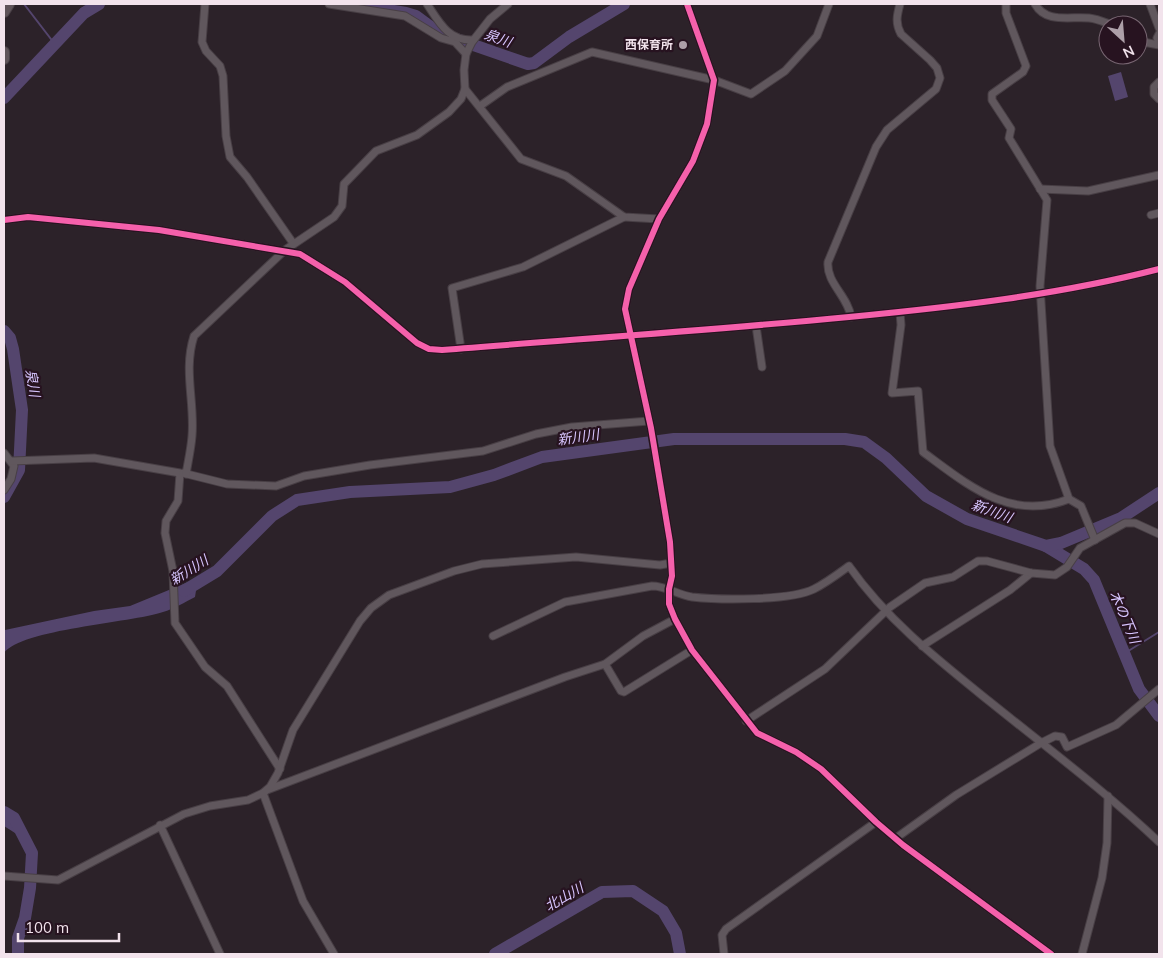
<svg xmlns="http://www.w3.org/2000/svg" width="1163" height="958" viewBox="0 0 1163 958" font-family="Mulish,'Noto Sans JP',sans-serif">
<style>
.water{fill:#54456d}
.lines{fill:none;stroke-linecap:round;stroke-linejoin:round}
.stream{stroke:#54456d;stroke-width:2}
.river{stroke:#54456d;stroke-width:12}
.street-casing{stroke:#483f45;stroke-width:9}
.secondary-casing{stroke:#483f45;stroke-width:12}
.street{stroke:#60575d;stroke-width:7}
.secondary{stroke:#5f5359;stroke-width:10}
.cycleway-casing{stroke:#271320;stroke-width:9}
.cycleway{stroke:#f560ab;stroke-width:6}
.poi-dot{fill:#ad9fa8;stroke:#271320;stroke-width:2}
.labels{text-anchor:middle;stroke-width:4.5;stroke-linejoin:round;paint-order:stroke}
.poi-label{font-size:12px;font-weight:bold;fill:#f2e3ec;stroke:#271320;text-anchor:end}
.water-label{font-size:14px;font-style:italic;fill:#d7c5fe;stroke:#271320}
</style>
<rect width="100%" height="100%" fill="#2c2229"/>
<g class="water">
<polygon points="1121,72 1128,97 1115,101 1108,76"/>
<path d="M198 578 195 597C185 602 174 609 163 612 130 623 22 629 4 653L5 630 94 611 130 606Z"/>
<polygon points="4,806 20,817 15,833 4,826"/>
</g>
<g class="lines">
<g class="stream">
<polyline points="24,4 54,43"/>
<polyline points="1125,653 1159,632"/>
</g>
<g class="river">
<polyline points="351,4 406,13 416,16 439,33 528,64 534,63 569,37 624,4"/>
<polyline points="4,98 84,13 99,4"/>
<polyline points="4,331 10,338 13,349 22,410 19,470 4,497"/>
<polyline points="1046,546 1084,569 1094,580 1139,689 1159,716"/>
<polyline points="184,591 217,571 272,516 297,500 350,492 450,487 494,475 542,457 674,439 845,439 864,442 886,458 926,496 967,519 1046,546 1061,543 1121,518 1159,493"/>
<polyline points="4,812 14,818 32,853 30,888 25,918 18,938 18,954"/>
<polyline points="495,954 602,892 633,891 663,911 676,933 680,954"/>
</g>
<g class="street-casing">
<g id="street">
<polyline points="205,4 202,42 206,51 220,66 223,76 226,136 230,157 247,177 293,243"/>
<polyline points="329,4 405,16 441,38 455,42 466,54"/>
<path d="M427 4C439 22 448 41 473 40"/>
<polyline points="687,4 714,80 707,124 693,161 659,219 629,289 625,309 651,428 670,542 672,576 669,589 669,604 675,619 692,650 757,733 796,752 821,769 876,822 903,845 1051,954"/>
<polyline points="1006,4 1006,13 1026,66 1023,72 992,94 992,100 1011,129 1009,138 1047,200 1040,286 1050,446 1069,499 1081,506 1095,540"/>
<path d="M1035 4C1046 24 1071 16 1089 18 1098 19 1104 22 1112 25"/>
<polyline points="1150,4 1159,28"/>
<polyline points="1159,34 1157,38 1159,42"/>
<polyline points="1138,41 1159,45"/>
<polyline points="1159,82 1154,87 1154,94 1159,99"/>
<polyline points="465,89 521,159 566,176 624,217 659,219"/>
<polyline points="480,106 507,87 592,52 714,80 751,94 785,71 817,36 829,4"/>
<polyline points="1040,189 1088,191 1159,175"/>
<polyline points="1151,215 1159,213"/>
<path d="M4 220 28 217 159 230 300 254 345 282 417 343 429 349 442 350C578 339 714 330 849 317 953 307 1058 295 1159 269"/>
<path d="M900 312 901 325 892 393 918 391 923 452C968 485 1010 522 1069 499"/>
<path d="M851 317C848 296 826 283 828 262L876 147 887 130 936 89 940 78 937 68 930 60 901 34C895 23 897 15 900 4"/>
<polyline points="756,326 762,367"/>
<polyline points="461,349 452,288 523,267 624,217"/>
<polyline points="4,453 14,466 11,479 4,490"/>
<polyline points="12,461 94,458 180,473 178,501 166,521 165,533 173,571 175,623 205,667 227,686 280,769"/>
<polyline points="183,473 227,484 276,486 304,476 370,465 483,451 536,434 572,427 649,421"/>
<path d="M186 474C188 462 191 449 192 436 195 402 183 370 194 336L285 250 334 217 342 206 344 184 376 151 417 135 449 112 461 99 465 89 464 70 466 54 472 42 490 19 508 4"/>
<path d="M493 636 565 602 652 586C666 586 678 595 692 597 719 600 790 601 814 589 826 583 838 574 849 566 887 620 938 660 989 701 1046 747 1105 791 1159 842"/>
<polyline points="922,646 1010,590 1031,573"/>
<polyline points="605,664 621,691 624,692 692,650"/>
<polyline points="746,721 825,669 890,607 925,583 953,577 978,561 987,561 1031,573 1055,575 1067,567 1080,548 1125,523 1135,523 1159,534"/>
<polyline points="267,790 565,677 605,664 643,636 675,619"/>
<polyline points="263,793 303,901 334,954"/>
<polyline points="160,825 220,954"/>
<polyline points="896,838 956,795 1041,743 1055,736 1062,737 1067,747 1116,725 1159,689"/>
<polyline points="4,876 58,880 184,814 210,806 248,800 263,793 270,787 278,773 293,730 360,621 371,608 389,595 454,571 482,564 576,557 660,565 671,563"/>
<polyline points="724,954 722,935 726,929 876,822"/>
<polyline points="1082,954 1102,878 1107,843 1108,796"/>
</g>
</g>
<g class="secondary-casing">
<g id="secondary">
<polyline points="4,12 9,4"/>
<polyline points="4,52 4,59"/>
</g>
</g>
<use href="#street" class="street"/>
<use href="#secondary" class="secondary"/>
<g class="cycleway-casing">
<g id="cycleway">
<polyline points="687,4 714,80 707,124 693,161 659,219 629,289 625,309 651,428 670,542 672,576 669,589 669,604 675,619 692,650 757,733 796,752 821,769 876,822 903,845 1051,954"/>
<path d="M4 220 28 217 159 230 300 254 345 282 417 343 429 349 442 350C578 339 714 330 849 317 953 307 1058 295 1159 269"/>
</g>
</g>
<use href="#cycleway" class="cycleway"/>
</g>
<circle class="poi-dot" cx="683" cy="45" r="5"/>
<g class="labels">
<g class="poi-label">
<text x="673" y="49">西保育所</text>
</g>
<g class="water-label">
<text transform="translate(498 38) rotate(19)" y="5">泉川</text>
<text transform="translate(33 383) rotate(81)" y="5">泉川</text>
<text transform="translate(578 437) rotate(-8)" y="5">新川川</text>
<text transform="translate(992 511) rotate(20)" y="5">新川川</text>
<text transform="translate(189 570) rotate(-32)" y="5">新川川</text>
<text transform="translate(1125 617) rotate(67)" y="5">木の下川</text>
<text transform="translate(564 897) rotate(-30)" y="5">北山川</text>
</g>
</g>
<rect width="1163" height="958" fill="none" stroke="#f2e3ec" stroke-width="10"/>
<g transform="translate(1123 40) rotate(154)"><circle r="24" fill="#271320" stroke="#786672"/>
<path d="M0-4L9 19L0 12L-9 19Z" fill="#ad9fa8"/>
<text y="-8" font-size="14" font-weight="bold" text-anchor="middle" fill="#f2e3ec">N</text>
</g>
<path d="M18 933v8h101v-8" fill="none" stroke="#f2e3ec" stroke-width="2.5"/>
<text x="25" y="933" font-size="15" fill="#f2e3ec" stroke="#271320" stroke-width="4" paint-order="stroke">100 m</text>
</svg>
